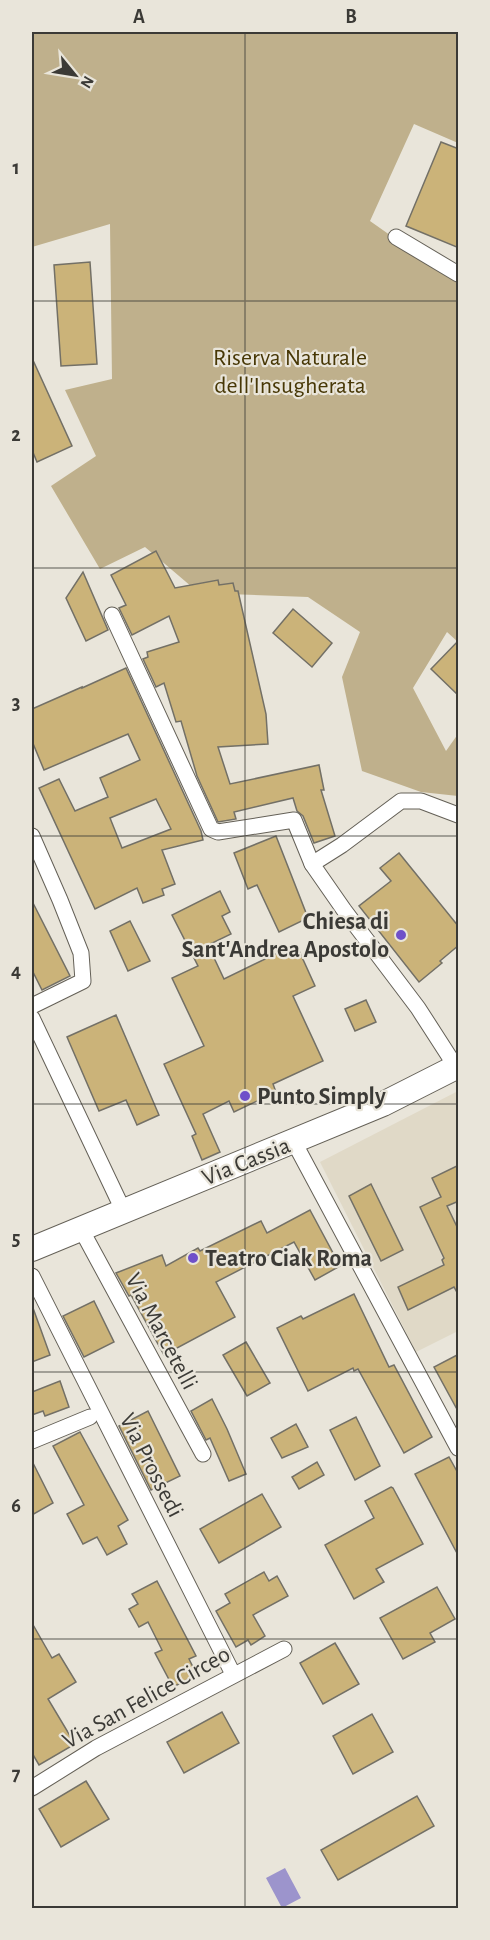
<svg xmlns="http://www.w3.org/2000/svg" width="490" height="1940" viewBox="0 0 490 1940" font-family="'Alegreya Sans',sans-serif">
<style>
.built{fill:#e0d9c7}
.green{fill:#bfb08c}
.water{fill:#9c94cc}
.building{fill:#cbb379;stroke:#737066;stroke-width:1.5;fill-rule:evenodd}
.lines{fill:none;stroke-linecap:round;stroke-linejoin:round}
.minor-casing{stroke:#646057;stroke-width:17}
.primary-casing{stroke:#646057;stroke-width:26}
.minor{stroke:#fff;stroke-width:15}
.primary{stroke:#fff;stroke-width:24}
.grid{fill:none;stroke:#3b3a36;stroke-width:1.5;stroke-opacity:0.55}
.poi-dot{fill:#6f50c9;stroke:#e9e5da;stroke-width:2}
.labels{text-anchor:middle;stroke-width:4.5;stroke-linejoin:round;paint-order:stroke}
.park-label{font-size:24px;fill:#473705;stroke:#e9e5da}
.poi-label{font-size:24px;font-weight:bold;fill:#3b3a36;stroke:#e9e5da;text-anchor:start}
.street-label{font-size:24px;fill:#3b3a36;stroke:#e9e5da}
.neatline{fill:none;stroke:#3b3a36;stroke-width:2}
.grid-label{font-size:20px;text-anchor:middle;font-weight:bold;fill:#3b3a36}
</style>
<rect width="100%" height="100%" fill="#e9e5da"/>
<polygon class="built" points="458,1091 458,1331 416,1352 320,1162"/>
<polygon class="green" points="32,32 458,32 458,143 414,124 370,221 458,283 458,642 447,632 413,688 446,751 458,734 458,796 421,792 362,771 342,677 360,632 308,597 199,593 145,547 100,569 51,486 96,456 65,390 112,379 110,224 32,247"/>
<polygon class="water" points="285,1868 301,1898 282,1908 266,1878"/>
<g class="building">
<polygon points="441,142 459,149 459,248 406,226"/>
<polygon points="90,262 97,364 61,366 54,265"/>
<polygon points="32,358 72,446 37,462 32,450"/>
<polygon points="156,551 175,588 218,580 219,585 233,583 235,591 238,591 266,714 268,744 218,747 230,784 319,765 324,790 321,790 335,836 314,843 303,816 297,811 293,798 234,812 236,819 218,822 197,776 181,721 176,722 164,683 156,687 143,659 148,657 147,652 179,642 169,616 132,635 119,608 126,605 111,575"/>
<polygon points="83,572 108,630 86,641 66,598"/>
<polygon points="293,609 332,643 312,667 273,633"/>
<polygon points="459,640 459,696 431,669"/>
<path d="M126 668 201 831 203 840 162 850 175 884 162 889 164 895 143 903 137 888 95 909 39 788 59 779 75 811 108 797 100 778 140 760 128 734 44 770 32 741V709L82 687V688ZM156 799 171 829 122 848 110 818Z"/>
<polygon points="276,836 308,918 279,932 257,885 248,889 234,853"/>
<polygon points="399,853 459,927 459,945 440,961 442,963 419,982 359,906 391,881 380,868"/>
<polygon points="220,891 230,912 222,916 231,934 208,945 224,979 296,944 315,986 293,996 323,1061 273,1084 276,1092 234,1112 229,1101 203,1114 220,1152 202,1160 192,1136 196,1134 164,1064 204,1046 172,978 198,966 172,915"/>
<polygon points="32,901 70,976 42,990 32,970"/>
<polygon points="130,921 150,961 128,971 110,931"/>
<polygon points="366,1000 376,1022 355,1031 345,1009"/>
<polygon points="116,1015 159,1115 137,1125 126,1100 99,1111 67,1037"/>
<polygon points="459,1165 459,1201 447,1206 459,1231 459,1296 454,1287 408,1310 398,1287 444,1265 442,1260 444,1258 420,1207 441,1197 432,1178"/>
<polygon points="371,1184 403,1250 381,1261 349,1196"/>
<polygon points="310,1210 340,1266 315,1280 294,1242 216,1282 235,1317 164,1355 131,1295 129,1296 116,1273 162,1255 166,1266 198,1248 200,1251 261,1221 267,1233"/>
<polygon points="354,1294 389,1367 394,1365 432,1437 404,1453 358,1369 354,1371 353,1368 308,1391 277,1328 301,1316 303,1319"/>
<polygon points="94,1301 114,1342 84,1357 63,1316"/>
<polygon points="32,1308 33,1308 50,1355 32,1362"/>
<polygon points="246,1342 270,1383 247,1396 223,1355"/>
<polygon points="459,1354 459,1413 434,1367"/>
<polygon points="60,1381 69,1407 45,1416 43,1411 32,1415 32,1392"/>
<polygon points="212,1399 227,1429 246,1474 229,1481 210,1438 206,1440 191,1411"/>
<polygon points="148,1411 180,1476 151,1490 119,1426"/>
<polygon points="356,1417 380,1466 355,1480 330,1430"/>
<polygon points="296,1424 308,1447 282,1458 271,1438"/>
<polygon points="80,1432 128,1520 118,1526 127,1544 107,1555 97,1537 83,1544 67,1514 84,1505 53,1446"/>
<polygon points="449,1457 459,1475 459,1557 415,1474"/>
<polygon points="32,1461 53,1503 32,1515"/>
<polygon points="317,1462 324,1475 299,1489 292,1477"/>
<polygon points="391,1487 393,1488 423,1544 376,1569 384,1582 354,1599 325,1545 374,1518 365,1501"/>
<polygon points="262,1494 281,1527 219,1563 200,1529"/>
<polygon points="264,1572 269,1581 277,1576 288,1596 253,1615 265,1636 251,1645 248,1640 236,1647 216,1611 230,1603 225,1594"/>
<polygon points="157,1581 196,1656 189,1659 197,1675 173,1687 155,1653 162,1650 148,1622 139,1627 129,1609 138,1604 132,1594"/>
<polygon points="437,1587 455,1619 430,1633 435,1642 403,1659 380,1618"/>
<polygon points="32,1623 52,1658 59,1654 76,1682 48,1699 75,1744 39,1765 32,1753"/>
<polygon points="335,1643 359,1684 323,1704 300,1663"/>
<polygon points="222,1712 239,1743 184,1773 167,1742"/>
<polygon points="372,1714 393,1752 353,1774 333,1736"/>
<polygon points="86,1781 109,1819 61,1847 39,1809"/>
<polygon points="417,1796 434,1826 338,1880 321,1850"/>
</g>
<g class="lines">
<g class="minor-casing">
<g id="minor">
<polyline points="396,237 458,274"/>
<polyline points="112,615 211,829 218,832 294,820 312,864"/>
<polyline points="32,836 60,900 81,953 83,981 32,1006"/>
<polyline points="32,1018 124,1212"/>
<polyline points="456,1067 418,1008 344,910 312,864 342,845 401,801 421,801 458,815"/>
<polyline points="294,1142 458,1448"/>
<polyline points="81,1229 203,1454"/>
<polyline points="32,1276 233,1674"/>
<polyline points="32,1441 90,1417"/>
<polyline points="32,1788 96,1748 284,1649"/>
</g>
</g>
<g class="primary-casing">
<polyline id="primary" points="32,1249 383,1104 458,1066"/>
</g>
<use href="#minor" class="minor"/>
<use href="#primary" class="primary"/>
</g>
<path class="grid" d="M245 32V1908M32 301H458M32 568H458M32 836H458M32 1104H458M32 1372H458M32 1639H458"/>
<g class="poi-dot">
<circle cx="401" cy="935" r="6"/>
<circle cx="245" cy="1096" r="6"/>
<circle cx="193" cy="1258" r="6"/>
</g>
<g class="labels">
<g class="park-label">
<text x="290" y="365">Riserva Naturale<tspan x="290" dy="28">dell'Insugherata</tspan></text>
</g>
<g class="poi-label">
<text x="389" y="929" text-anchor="end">Chiesa di<tspan x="389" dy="28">Sant'Andrea Apostolo</tspan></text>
<text x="257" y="1104">Punto Simply</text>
<text x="205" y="1266">Teatro Ciak Roma</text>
</g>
<g class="street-label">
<text transform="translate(246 1161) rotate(-22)" y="8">Via Cassia</text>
<text transform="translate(162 1331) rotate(62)" y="8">Via Marcetelli</text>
<text transform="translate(152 1465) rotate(63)" y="8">Via Prossedi</text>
<text transform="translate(146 1697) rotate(-29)" y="8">Via San Felice Circeo</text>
</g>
</g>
<rect width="490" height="1940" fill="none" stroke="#e9e5da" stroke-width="66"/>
<g transform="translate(75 75) rotate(120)" stroke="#e9e5da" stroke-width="4.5" paint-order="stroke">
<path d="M0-4.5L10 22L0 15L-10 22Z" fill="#3b3a36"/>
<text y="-9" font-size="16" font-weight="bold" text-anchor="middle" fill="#3b3a36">N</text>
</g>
<rect x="33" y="33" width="424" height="1874" class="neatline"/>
<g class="grid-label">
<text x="139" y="23">A</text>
<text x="351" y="23">B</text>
<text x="16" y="174">1</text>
<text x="16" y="441">2</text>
<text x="16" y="709">3</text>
<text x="16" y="977">4</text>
<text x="16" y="1245">5</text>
<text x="16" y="1512">6</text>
<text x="16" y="1780">7</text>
</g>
</svg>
